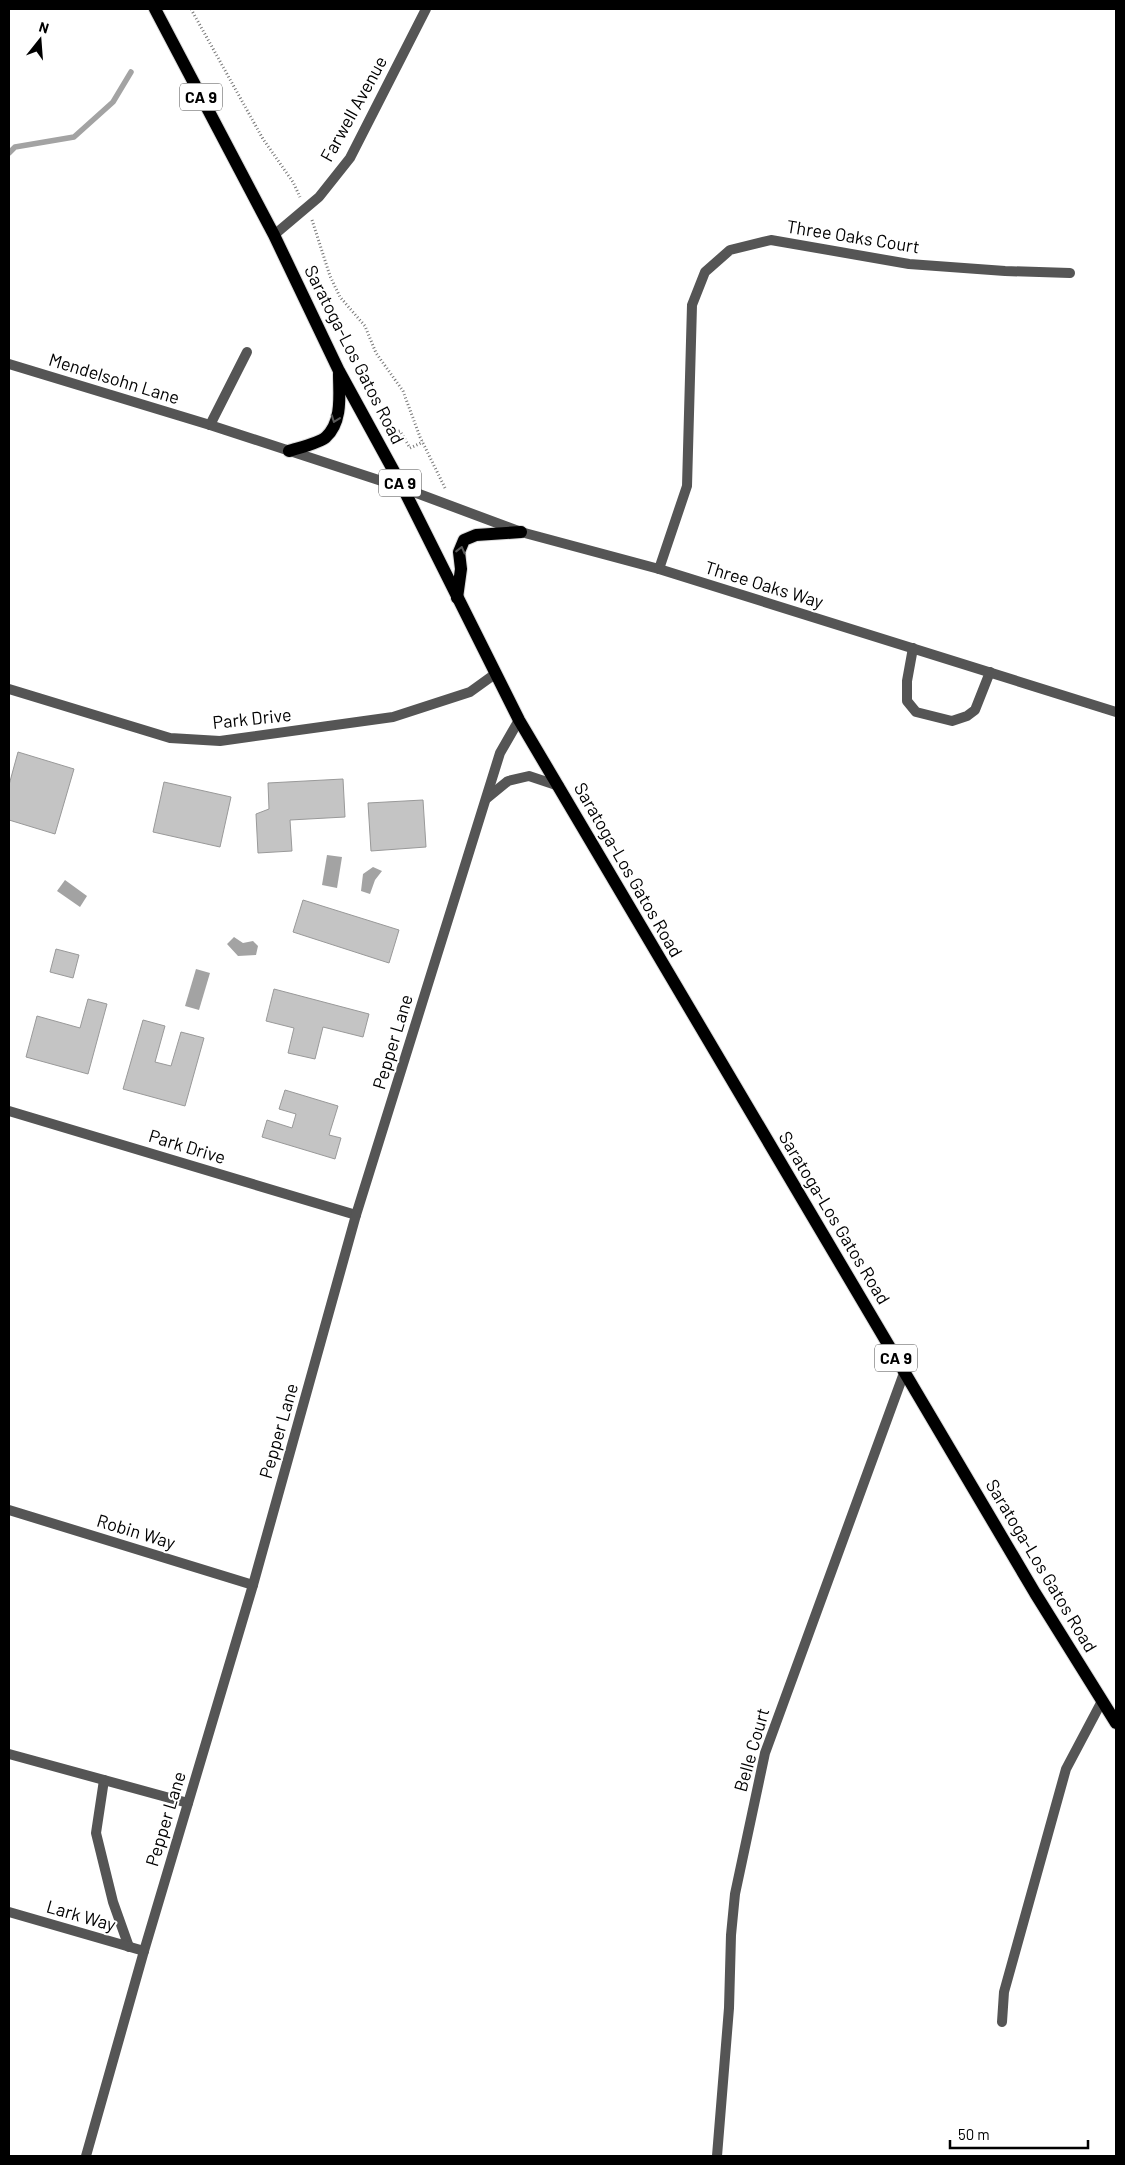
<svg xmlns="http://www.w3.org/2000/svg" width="1125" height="2165" viewBox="0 0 1125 2165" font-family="Barlow,sans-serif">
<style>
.water{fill:#a3a3a3}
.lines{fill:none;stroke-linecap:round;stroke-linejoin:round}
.stream{stroke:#a3a3a3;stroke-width:5.5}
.building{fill:#c4c4c4;stroke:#999}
.primary-casing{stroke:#dbdbdb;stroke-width:14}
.path{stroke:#777;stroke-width:3;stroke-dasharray:1 2.5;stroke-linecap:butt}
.lane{stroke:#555;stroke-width:10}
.street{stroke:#555;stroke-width:10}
.primary{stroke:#000;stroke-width:12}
.oneway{stroke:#595959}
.labels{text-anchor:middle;stroke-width:4;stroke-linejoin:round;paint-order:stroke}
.shield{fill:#fff;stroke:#4c4c4c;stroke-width:1}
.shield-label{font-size:16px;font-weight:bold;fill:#000}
.street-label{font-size:18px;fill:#000;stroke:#fff}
</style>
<rect width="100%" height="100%" fill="#fff"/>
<g class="water">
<polygon points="327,855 342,857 337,888 322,885"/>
<polygon points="373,867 382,871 375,880 370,894 361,891 363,874"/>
<polygon points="65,880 87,896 80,907 57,891"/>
<polygon points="234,937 243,943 253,941 258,946 256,955 238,956 227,944"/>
<polygon points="196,969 210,973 199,1010 185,1006"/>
</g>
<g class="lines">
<polyline class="stream" points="9,153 15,147 74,137 113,102 131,72"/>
</g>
<g class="building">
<polygon points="18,752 74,769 55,834 9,820 9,785"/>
<polygon points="343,779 345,817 290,820 292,851 258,853 256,814 269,809 268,783"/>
<polygon points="164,782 231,797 220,847 153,832"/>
<polygon points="423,800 426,847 371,851 368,803"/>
<polygon points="303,900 399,930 389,963 293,932"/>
<polygon points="56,949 79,955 73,978 50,972"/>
<polygon points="274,989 369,1014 363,1037 323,1027 315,1059 288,1053 294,1028 266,1021"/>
<polygon points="88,999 107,1004 88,1074 26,1057 37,1016 80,1028"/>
<polygon points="143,1020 165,1026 155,1062 171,1066 181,1032 204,1038 185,1106 123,1089"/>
<polygon points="285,1090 338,1106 329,1135 341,1138 335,1159 262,1137 267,1120 292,1128 296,1114 279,1109"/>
</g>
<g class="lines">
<g class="primary-casing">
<g id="primary">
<polyline points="155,9 274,235 339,371 403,488 519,720 1035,1593 1116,1723"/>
<path d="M289 451C298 448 320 443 326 437 343 421 339 394 339 374"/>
<polyline points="457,598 461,569 459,552 464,540 476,535 521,532"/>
</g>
</g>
<g class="path">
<polyline points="191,9 263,139 293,182 300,197"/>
<polyline points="312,220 330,276 340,297 365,326 376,353 403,391 420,437 446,490"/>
<polyline points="392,433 400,431 410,448 423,442"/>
</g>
<g class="lane">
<polyline points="210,425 247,352"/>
<polyline points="913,648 907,681 907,701 916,712 952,721 967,716 975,710 990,672"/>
<polyline points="9,1754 188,1803"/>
<polyline points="104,1780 96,1833 113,1902 129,1947"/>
<polyline points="1002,2022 1004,1992 1066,1769 1102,1701"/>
</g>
<g class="street">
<polyline points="274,235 319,197 350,158 426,9"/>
<polyline points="9,364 210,425 403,488 521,532 659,569 1116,712"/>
<polyline points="659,569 687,486 692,305 705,272 730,250 771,240 909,264 1005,271 1070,273"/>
<polyline points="9,689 170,738 220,741 393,717 470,692 495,674"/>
<polyline points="487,798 508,781 529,776 559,786"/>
<polyline points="9,1111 356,1215"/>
<polyline points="9,1510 253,1585"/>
<polyline points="9,1912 144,1951"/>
<polyline points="86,2156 144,1951 253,1585 356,1215 500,753 519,720"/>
<polyline points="717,2156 729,2008 731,1935 735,1894 765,1753 904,1373"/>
</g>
<use href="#primary" class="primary"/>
</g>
<defs><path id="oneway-chevron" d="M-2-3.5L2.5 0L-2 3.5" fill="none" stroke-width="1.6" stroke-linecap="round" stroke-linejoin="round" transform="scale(1.25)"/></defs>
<g class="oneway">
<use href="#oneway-chevron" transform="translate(335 419) rotate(110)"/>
<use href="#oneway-chevron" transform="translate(461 550) rotate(-76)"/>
</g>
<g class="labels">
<g class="shield">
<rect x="180" y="83.5" width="42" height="27" rx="4"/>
<rect x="379" y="469.5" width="42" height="27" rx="4"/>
<rect x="875" y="1344.5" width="42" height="27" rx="4"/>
</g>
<g class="shield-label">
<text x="201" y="103">CA 9</text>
<text x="400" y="489">CA 9</text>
<text x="896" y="1364">CA 9</text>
</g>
<g class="street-label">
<text transform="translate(354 109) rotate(-61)" y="6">Farwell Avenue</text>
<text transform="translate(853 237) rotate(9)" y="6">Three Oaks Court</text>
<text transform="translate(354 355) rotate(63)" y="6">Saratoga-Los Gatos Road</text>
<text transform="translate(114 379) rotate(17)" y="6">Mendelsohn Lane</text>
<text transform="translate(764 585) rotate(17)" y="6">Three Oaks Way</text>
<text transform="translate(252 719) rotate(-6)" y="6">Park Drive</text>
<text transform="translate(628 870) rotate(60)" y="6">Saratoga-Los Gatos Road</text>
<text transform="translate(393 1042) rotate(-73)" y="6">Pepper Lane</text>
<text transform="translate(187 1147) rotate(17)" y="6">Park Drive</text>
<text transform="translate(834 1218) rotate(59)" y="6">Saratoga-Los Gatos Road</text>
<text transform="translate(279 1431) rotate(-74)" y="6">Pepper Lane</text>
<text transform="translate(136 1532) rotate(17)" y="6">Robin Way</text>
<text transform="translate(1041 1566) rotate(59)" y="6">Saratoga-Los Gatos Road</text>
<text transform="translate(752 1750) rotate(-74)" y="6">Belle Court</text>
<text transform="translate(166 1819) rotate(-73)" y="6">Pepper Lane</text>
<text transform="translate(81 1916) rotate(16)" y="6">Lark Way</text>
</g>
</g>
<rect width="1125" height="2165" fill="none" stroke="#000000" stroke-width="20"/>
<g transform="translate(40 40) rotate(17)" stroke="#ffffff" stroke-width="4" paint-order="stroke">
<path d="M0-4L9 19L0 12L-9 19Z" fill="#000000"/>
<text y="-8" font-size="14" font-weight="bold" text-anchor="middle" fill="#000000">N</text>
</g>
<path d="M950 2140v8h138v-8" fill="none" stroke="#000000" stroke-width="2.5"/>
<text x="958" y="2140" font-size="15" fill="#000000" stroke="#ffffff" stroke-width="4" paint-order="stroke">50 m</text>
</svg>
